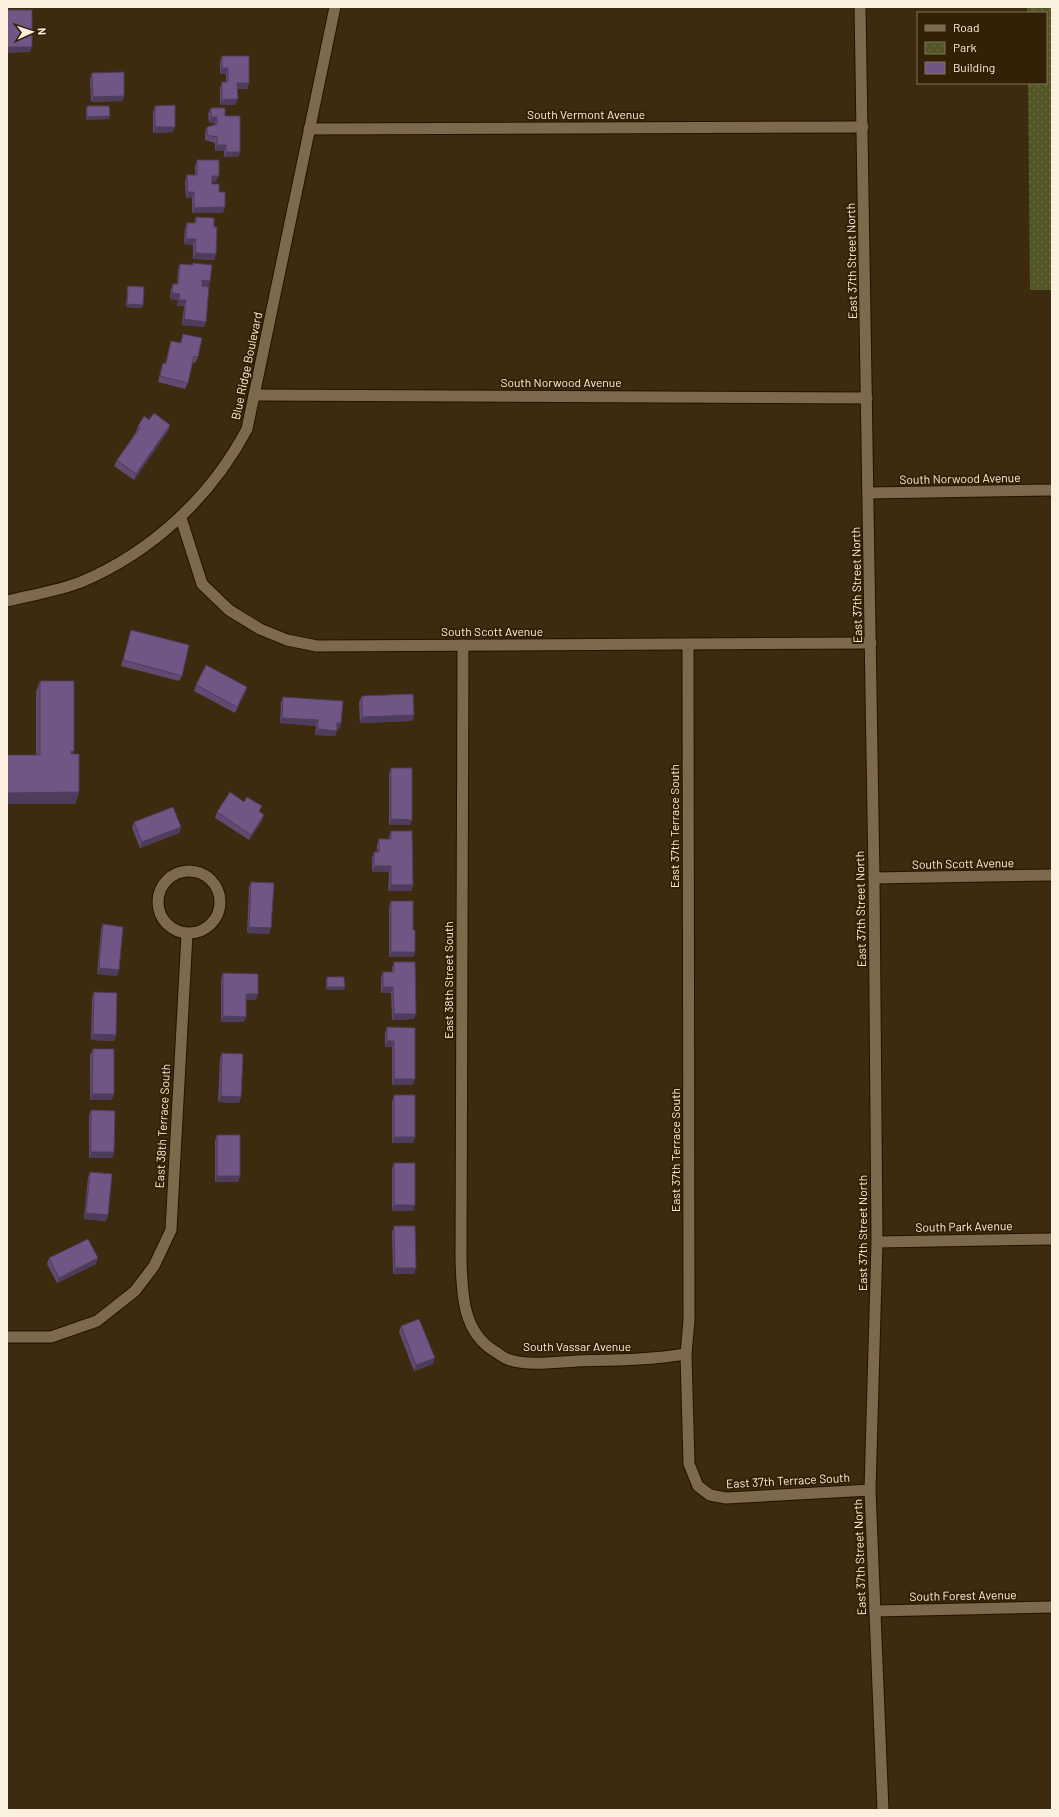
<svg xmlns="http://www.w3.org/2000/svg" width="1059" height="1817" viewBox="0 0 1059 1817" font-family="Barlow,sans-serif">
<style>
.park{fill:url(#park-dots)}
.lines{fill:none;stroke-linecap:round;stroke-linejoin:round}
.minor-casing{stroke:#231200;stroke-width:13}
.tertiary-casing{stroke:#231200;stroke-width:13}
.minor{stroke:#7d694c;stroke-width:11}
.tertiary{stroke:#7d694c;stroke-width:11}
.wall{fill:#604a72}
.shaded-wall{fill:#4e3c5d}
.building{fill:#705685;stroke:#4e3c5d}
.labels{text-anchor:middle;stroke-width:4;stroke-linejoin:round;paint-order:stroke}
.street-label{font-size:12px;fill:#fbefdf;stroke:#322104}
</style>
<defs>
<pattern id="park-dots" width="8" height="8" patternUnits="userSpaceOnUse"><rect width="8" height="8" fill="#525524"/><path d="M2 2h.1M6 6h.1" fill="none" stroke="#6c6e43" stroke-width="1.8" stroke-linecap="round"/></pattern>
</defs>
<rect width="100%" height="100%" fill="#3c2b0e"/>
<polygon class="park" points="1027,7 1052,7 1052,290 1030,290 1028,83 1046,83 1046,13 1027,13"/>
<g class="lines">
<g class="minor-casing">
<g id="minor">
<polyline points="860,7 874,878 877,1242 870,1490 883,1810"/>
<polyline points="309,129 863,127"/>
<polyline points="254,395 867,398"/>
<polyline points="868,493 1052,490"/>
<polyline points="181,518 202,584 229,610 260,629 287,640 317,646 871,643"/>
<polyline points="688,644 689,1320 686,1354 689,1464 698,1486 710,1495 726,1498 870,1490"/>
<path d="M463 645 461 1258C462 1293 462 1333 496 1352 500 1355 505 1359 510 1360 530 1366 555 1362 577 1361 613 1360 649 1360 686 1354"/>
<circle cx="189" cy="902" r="31"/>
<polyline points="874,878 1052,875"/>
<polyline points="877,1242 1052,1239"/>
<polyline points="7,1337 51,1337 97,1321 135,1291 154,1266 171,1230 187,934"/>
<polyline points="875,1611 1052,1607"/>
</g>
</g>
<g class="tertiary-casing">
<path id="tertiary" d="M7 601C31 595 58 591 81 582 152 552 211 497 247 429L335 7"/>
</g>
<use href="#minor" class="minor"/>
<use href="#tertiary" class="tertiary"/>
</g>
<g class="wall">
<polygon points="222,56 249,83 247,89 237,89 235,105 220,105 220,88 222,82 226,82 226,74 220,74 220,62"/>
<polygon points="92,73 124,96 122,101 91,102 90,79"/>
<polygon points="87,106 110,116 108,119 86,120 86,109"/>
<polygon points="155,106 173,132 153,133 153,112"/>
<polygon points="211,108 225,116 240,152 238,157 224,157 224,151 215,151 215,143 205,140 205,133 207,127 215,125 215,123 209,123 208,114"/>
<polygon points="197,160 216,182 212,182 212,184 219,192 223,213 192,213 192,198 186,198 185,181 187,175 195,175 195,166"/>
<polygon points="196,217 214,227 216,254 214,260 193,259 193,245 184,244 185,228 187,223 194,223"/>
<polygon points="193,263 210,281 208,287 206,322 204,327 182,325 184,306 177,306 178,300 170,299 171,289 173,284 177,284 178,270 180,264 192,265"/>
<polygon points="128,286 143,305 142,308 126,307 127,289"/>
<polygon points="183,334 198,357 195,363 192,362 188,383 185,389 158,382 161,369 163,363 165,364 171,341 180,343"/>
<polygon points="149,420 168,431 134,480 114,466 117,460 136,432 138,426"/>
<polygon points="131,630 182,676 179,681 121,666"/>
<polygon points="40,681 74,751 73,754 79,792 75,804 7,804 7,755 36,755 36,692"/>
<polygon points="196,685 247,687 245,693 235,713 194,691"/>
<polygon points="362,696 414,715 412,721 360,723 359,702"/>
<polygon points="283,697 341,723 339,729 337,729 335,736 315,735 316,726 280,723 281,702"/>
<polygon points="391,768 412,820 410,825 389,825 389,774"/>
<polygon points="217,812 260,812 262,821 249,840 215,818"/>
<polygon points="134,822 181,827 179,833 140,848 132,828"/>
<polygon points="391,831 413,885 411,891 388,891 389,872 372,872 372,858 374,852 377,852 377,845 379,839 389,839 389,837"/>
<polygon points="251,882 269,934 247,933 249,887"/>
<polygon points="391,901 413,930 415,952 413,957 389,957 389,907"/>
<polygon points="103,924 119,970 117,976 97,974 101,930"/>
<polygon points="394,962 414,1019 392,1020 391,993 381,993 381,978 383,972 392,972 392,968"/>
<polygon points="223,973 256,1000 246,1000 244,1022 221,1022 221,979"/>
<polygon points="327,977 344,990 326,990 326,980"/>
<polygon points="94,992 116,1035 114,1041 91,1040 92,998"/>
<polygon points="387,1027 413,1085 392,1085 392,1047 385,1047 385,1033"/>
<polygon points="93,1049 114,1094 111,1100 90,1100 90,1055"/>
<polygon points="222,1053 241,1097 239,1103 218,1102 220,1059"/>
<polygon points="394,1095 415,1137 413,1143 392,1143 392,1101"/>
<polygon points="91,1110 114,1152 112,1158 89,1158 89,1116"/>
<polygon points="217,1135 240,1176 238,1182 215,1182 215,1141"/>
<polygon points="394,1163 413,1211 392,1211 392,1169"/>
<polygon points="90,1172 108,1215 106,1221 84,1219 88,1177"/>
<polygon points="394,1226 414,1274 393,1274 392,1232"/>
<polygon points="49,1258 96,1264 57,1283 47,1264"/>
<polygon points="401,1326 433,1364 414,1371 399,1332"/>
</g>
<g class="shaded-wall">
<polygon points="7,47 32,47 30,52 7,53"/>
<polygon points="222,68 228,68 226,74 220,74"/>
<polygon points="237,83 249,83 247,89 235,89"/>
<polygon points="124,96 122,101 91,102 93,97"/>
<polygon points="238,99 235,105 220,105 222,100"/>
<polygon points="110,116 108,119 86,120 87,117"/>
<polygon points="211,117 217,117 215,123 209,123"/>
<polygon points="155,127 175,127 173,132 153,133"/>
<polygon points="217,145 226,145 224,151 215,151"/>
<polygon points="226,152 240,152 238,157 224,157"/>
<polygon points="212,176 219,176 216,182 210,182"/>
<polygon points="188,192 194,192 192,198 186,198"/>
<polygon points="225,207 223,213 192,213 194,208"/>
<polygon points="186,239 196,239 193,245 184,244"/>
<polygon points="195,253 216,254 214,260 193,259"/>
<polygon points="202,280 210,281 208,287 200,286"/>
<polygon points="172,293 180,294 178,300 170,299"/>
<polygon points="179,300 186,300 184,306 177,306"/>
<polygon points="127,304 143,305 142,308 126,307"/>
<polygon points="184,319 206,322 204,327 182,325"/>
<polygon points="170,425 168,431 134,480 136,474"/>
<polygon points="247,687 245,693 235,713 237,707"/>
<polygon points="414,715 412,721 360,723 362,717"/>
<polygon points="282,718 318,720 316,726 280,723"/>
<polygon points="337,723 341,723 339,729 335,729"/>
<polygon points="318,729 337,731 335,736 315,735"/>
<polygon points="71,751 74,751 70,762"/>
<polygon points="79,792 75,804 7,804 7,793"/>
<polygon points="264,815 262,821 249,840 251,835"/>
<polygon points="391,819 412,820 410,825 389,825"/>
<polygon points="181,827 179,833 140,848 142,842"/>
<polygon points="374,866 391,866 389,872 372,872"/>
<polygon points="391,885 413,885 411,891 388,891"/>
<polygon points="249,927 271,928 269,934 247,933"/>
<polygon points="391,952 415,952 413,957 389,957"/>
<polygon points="99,968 119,970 117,976 97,974"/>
<polygon points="327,987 345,987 344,990 326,990"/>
<polygon points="383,987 393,987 391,993 381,993"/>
<polygon points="246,994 258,994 256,1000 244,1000"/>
<polygon points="394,1014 416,1014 414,1019 392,1020"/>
<polygon points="223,1016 246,1017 244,1022 221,1022"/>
<polygon points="93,1034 116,1035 114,1041 91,1040"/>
<polygon points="387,1041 394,1041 392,1047 385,1047"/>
<polygon points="394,1079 415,1079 413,1085 392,1085"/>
<polygon points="92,1094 114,1094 111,1100 90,1100"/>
<polygon points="221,1096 241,1097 239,1103 218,1102"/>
<polygon points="394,1137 415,1137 413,1143 392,1143"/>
<polygon points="91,1152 114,1152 112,1158 89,1158"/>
<polygon points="217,1176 240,1176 238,1182 215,1182"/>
<polygon points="394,1205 415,1205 413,1211 392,1211"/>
<polygon points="86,1213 108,1215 106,1221 84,1219"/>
<polygon points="98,1258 96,1264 57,1283 59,1278"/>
<polygon points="395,1268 416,1268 414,1274 393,1274"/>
<polygon points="435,1358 433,1364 414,1371 416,1365"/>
</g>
<g class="building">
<rect x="7" y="10" width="25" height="37"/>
<polygon points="222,56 249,56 249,83 237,83 238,99 222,100 222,82 228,82 228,68 222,68"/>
<polygon points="124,72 124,96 93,97 92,73"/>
<polygon points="175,105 175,127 155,127 155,106"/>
<polygon points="87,106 109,106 110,116 87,117"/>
<polygon points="211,108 225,108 225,116 240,116 240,152 226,152 226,145 217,145 217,137 207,135 207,127 217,124 217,117 211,117"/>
<polygon points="197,160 219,160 219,176 212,176 212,184 219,184 219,192 225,192 225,207 194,208 194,192 188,192 187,175 197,175"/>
<polygon points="196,217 214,218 214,227 217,227 216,254 195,253 196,239 186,239 187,223 196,223"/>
<polygon points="193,263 212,265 210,281 202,280 202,286 209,287 206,322 184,319 186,300 179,300 180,294 172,293 173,284 178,284 180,264 193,265"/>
<polygon points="128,286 144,287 143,305 127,304"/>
<polygon points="183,334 202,338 198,357 194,356 188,383 160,376 163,363 166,364 171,341 181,343"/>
<polygon points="154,413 170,425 136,474 117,460 140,428 138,426 144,416 149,420"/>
<polygon points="131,630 189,645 182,676 123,660"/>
<polygon points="206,665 247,687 237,707 196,685"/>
<polygon points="40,681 74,681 74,751 71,751 71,754 79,754 79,792 7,793 7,755 40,755"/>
<polygon points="413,694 414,715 362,717 362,696"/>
<polygon points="283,697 343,701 341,723 337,723 337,731 318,729 318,720 282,718"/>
<polygon points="391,768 412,768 412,820 391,819"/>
<polygon points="230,792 244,802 247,797 262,806 259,811 264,815 251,835 217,812"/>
<polygon points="173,807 181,827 142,842 134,822"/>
<polygon points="391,831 412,831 413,885 391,885 391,866 374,866 374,852 379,852 379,839 391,839"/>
<polygon points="251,882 274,883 271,928 249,927"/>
<polygon points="391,901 413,901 413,930 415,930 415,952 391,952"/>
<polygon points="103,924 123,927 119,970 99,968"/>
<polygon points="394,962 415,962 416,1014 394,1014 393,987 383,987 383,972 394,972"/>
<polygon points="223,973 258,974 258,994 246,994 246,1017 223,1016"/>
<polygon points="327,977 344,977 345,987 327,987"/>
<polygon points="94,992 117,993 116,1035 93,1034"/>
<polygon points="387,1027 415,1028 415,1079 394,1079 394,1041 387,1041"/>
<polygon points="93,1049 114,1049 114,1094 92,1094"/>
<polygon points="222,1053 243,1054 241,1097 221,1096"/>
<rect x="394" y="1095" width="21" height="42"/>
<polygon points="91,1110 115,1111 114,1152 91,1152"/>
<rect x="217" y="1135" width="23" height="41"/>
<rect x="394" y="1163" width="21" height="42"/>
<polygon points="90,1172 112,1174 108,1215 86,1213"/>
<polygon points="394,1226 415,1226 416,1268 395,1268"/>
<polygon points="88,1239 98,1258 59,1278 49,1258"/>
<polygon points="419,1319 435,1358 416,1365 401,1326"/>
</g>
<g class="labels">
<g class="street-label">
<text x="586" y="119">South Vermont Avenue</text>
<text transform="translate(852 261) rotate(-91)" y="4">East 37th Street North</text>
<text transform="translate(247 366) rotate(-78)" y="4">Blue Ridge Boulevard</text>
<text x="561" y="387">South Norwood Avenue</text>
<text transform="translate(960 479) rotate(-1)" y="4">South Norwood Avenue</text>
<text transform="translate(857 585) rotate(-91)" y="4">East 37th Street North</text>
<text x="492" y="636">South Scott Avenue</text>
<text transform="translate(675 826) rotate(-90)" y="4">East 37th Terrace South</text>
<text transform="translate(963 864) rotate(-1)" y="4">South Scott Avenue</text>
<text transform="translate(861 909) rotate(-91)" y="4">East 37th Street North</text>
<text transform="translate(449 980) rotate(-90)" y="4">East 38th Street South</text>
<text transform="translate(163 1126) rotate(-87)" y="4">East 38th Terrace South</text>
<text transform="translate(676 1150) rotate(-90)" y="4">East 37th Terrace South</text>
<text transform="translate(964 1227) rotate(-1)" y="4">South Park Avenue</text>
<text transform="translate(863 1233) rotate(-90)" y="4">East 37th Street North</text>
<text x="577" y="1351">South Vassar Avenue</text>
<text transform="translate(788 1481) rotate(-3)" y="4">East 37th Terrace South</text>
<text transform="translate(860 1557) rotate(-92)" y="4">East 37th Street North</text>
<text transform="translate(963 1596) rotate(-1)" y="4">South Forest Avenue</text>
</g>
</g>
<rect width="1059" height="1817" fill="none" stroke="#fbefdf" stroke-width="16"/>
<rect x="917" y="12" width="130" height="72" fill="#322104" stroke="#82735c"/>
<rect x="925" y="25" width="20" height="6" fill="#7d694c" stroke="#82735c"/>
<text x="953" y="32" font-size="12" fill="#fbefdf">Road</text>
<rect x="925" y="42" width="20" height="12" fill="url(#park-dots)" stroke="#82735c"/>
<text x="953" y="52" font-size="12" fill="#fbefdf">Park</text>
<rect x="925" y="62" width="20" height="12" fill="#705685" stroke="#82735c"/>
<text x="953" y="72" font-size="12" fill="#fbefdf">Building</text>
<g transform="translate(32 32) rotate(87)" stroke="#322104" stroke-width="3" paint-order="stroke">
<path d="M0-3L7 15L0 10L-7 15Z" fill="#fbefdf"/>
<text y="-6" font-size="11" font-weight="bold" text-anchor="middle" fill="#fbefdf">N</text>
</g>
</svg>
